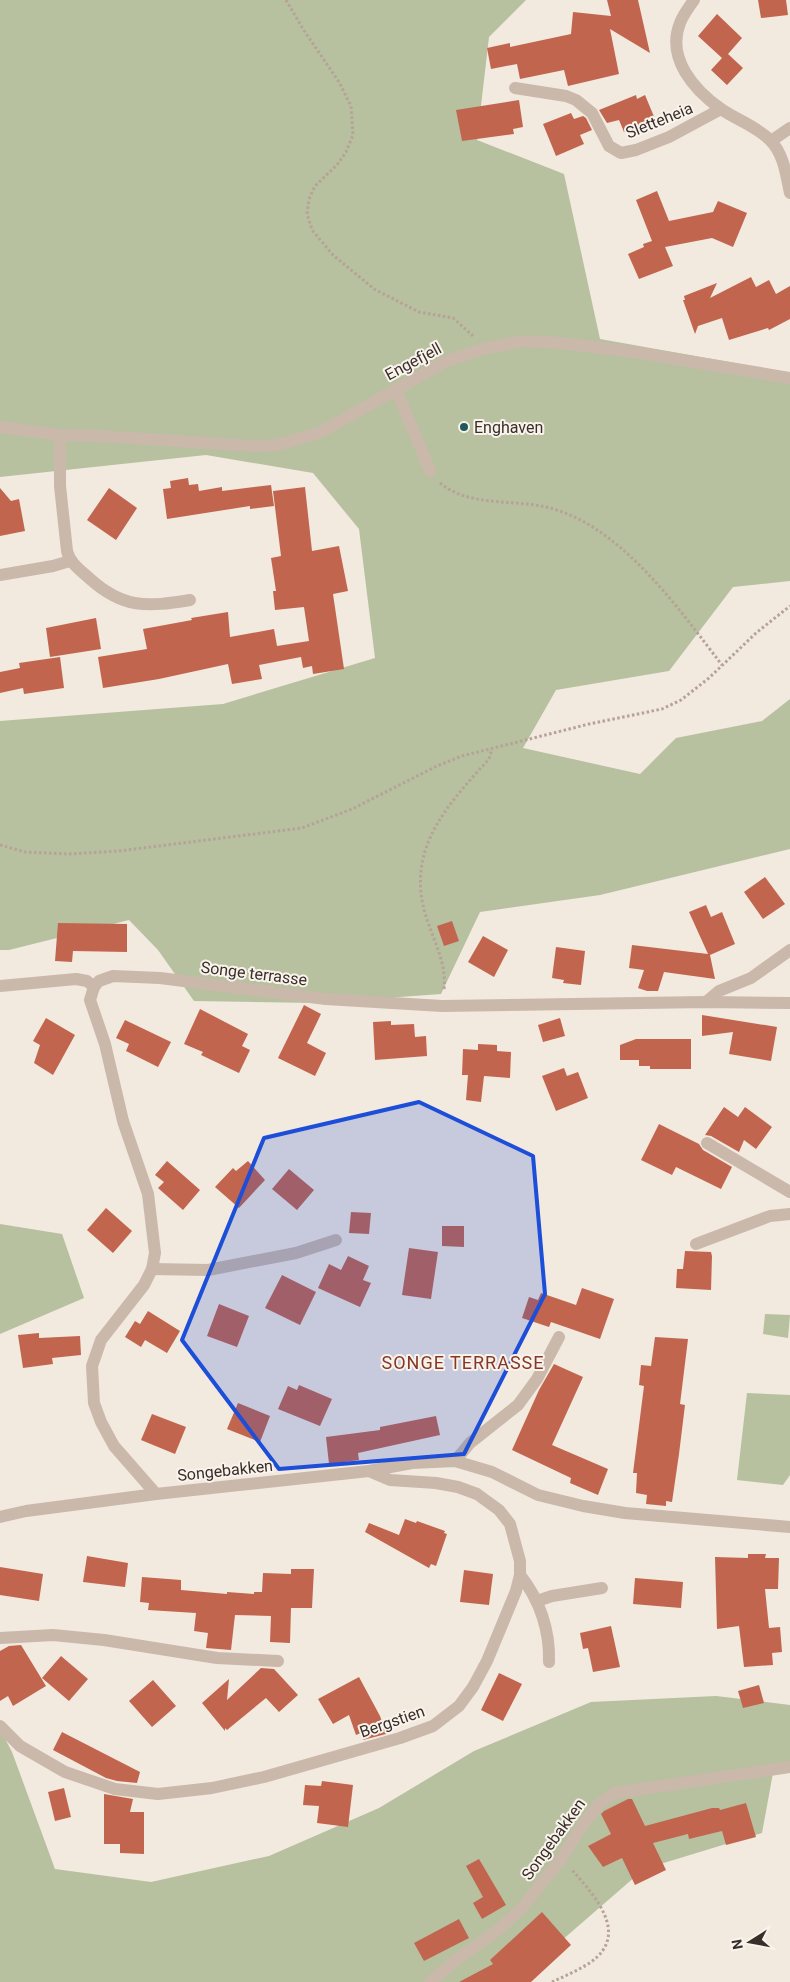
<svg xmlns="http://www.w3.org/2000/svg" width="790" height="1982" viewBox="0 0 790 1982" font-family="Roboto,sans-serif">
<style>
.green{fill:#b7c1a0}
.building{fill:#c2654e}
.lines{fill:none;stroke-linecap:round;stroke-linejoin:round}
.path{stroke:#b6a296;stroke-width:3;stroke-dasharray:2.5 2.5;stroke-linecap:butt}
.minor{stroke:#cab8ab;stroke-width:12}
.marked{fill:#1d4ed8;fill-opacity:0.2;stroke:#1d4ed8;stroke-width:4;stroke-linejoin:round}
.poi-dot{fill:#215859;stroke:#faf3ec;stroke-width:2}
.labels{text-anchor:middle;stroke-width:4;stroke-linejoin:round;paint-order:stroke}
.street-label{font-size:16px;fill:#382e2a;stroke:#faf3ec}
.poi-label{font-size:16px;fill:#382e2a;stroke:#faf3ec;text-anchor:start}
.neighbourhood-label{font-size:18px;letter-spacing:1px;fill:#853826;stroke:#faf3ec}
</style>
<rect width="100%" height="100%" fill="#f2e9df"/>
<g class="green">
<polygon points="0,0 526,0 489,37 477,140 564,174 600,339 790,373 790,581 733,587 669,671 556,690 523,748 640,774 676,738 762,721 790,699 790,849 600,895 480,912 441,994 317,1003 194,1001 158,950 129,920 9,950 0,950 0,721 223,704 375,658 359,529 313,473 206,455 0,477"/>
<polygon points="0,1224 62,1234 84,1298 0,1334"/>
<polygon points="765,1314 790,1315 788,1338 763,1334"/>
<polygon points="747,1393 790,1395 790,1475 783,1485 737,1480"/>
<polygon points="716,1696 790,1705 790,1767 773,1773 762,1833 644,1869 561,1941 507,1982 0,1982 0,1729 12,1752 55,1869 151,1882 269,1856 379,1808 474,1751 591,1702"/>
</g>
<g class="building">
<polygon points="607,0 638,0 650,53 610,29 619,74 568,86 564,70 520,79 517,64 491,69 487,48 510,43 510,47 571,34 573,12 611,16"/>
<polygon points="758,0 786,0 788,15 761,18"/>
<polygon points="717,14 742,38 728,54 743,68 727,85 711,70 722,58 698,36"/>
<polygon points="636,95 637,99 645,95 655,119 624,132 619,120 607,123 599,110"/>
<polygon points="519,100 523,127 513,129 514,134 462,141 456,110"/>
<polygon points="571,113 574,119 583,116 586,118 592,130 580,135 584,144 556,156 543,124"/>
<polygon points="657,191 669,221 713,212 718,201 747,213 733,247 712,238 665,247 673,266 639,279 628,254 644,247 643,244 652,241 636,200"/>
<polygon points="751,277 756,287 769,280 776,294 790,286 790,319 769,330 768,328 729,340 722,318 698,326 695,334 683,300 685,300 684,296 717,283 710,298"/>
<polygon points="188,478 189,485 198,484 199,491 222,487 222,491 271,485 274,506 250,509 250,506 167,519 163,489 171,488 170,481"/>
<polygon points="305,487 312,551 339,546 348,591 333,594 344,669 313,674 312,666 303,668 301,657 259,665 262,679 232,684 228,664 159,679 103,688 98,657 147,649 143,629 192,620 191,618 228,612 230,637 274,629 277,646 309,641 304,607 275,610 273,591 276,591 271,558 281,556 273,491"/>
<polygon points="0,488 11,501 19,499 25,531 0,536"/>
<polygon points="109,488 137,508 116,540 87,520"/>
<polygon points="96,618 101,649 50,657 46,628"/>
<polygon points="60,657 64,688 24,694 23,688 0,693 0,672 20,668 19,663"/>
<polygon points="765,877 785,904 763,919 744,892"/>
<polygon points="706,905 711,917 722,912 735,944 710,955 715,979 664,972 658,991 647,991 638,988 644,970 629,968 632,945 708,954 689,912"/>
<polygon points="452,921 459,941 444,946 437,926"/>
<polygon points="58,923 127,924 127,952 73,951 72,962 55,961"/>
<polygon points="483,936 508,950 494,977 468,962"/>
<polygon points="556,947 585,951 581,985 563,983 564,980 552,978"/>
<polygon points="304,1005 321,1014 307,1043 326,1053 315,1076 278,1058"/>
<polygon points="200,1009 248,1034 242,1046 250,1050 239,1073 201,1055 203,1052 184,1044"/>
<polygon points="702,1015 777,1027 771,1061 729,1054 733,1032 702,1036"/>
<polygon points="46,1018 75,1035 53,1075 34,1063 40,1045 33,1041"/>
<polygon points="560,1018 565,1036 543,1042 538,1025"/>
<polygon points="125,1020 171,1042 158,1067 126,1051 129,1044 116,1038"/>
<polygon points="391,1021 391,1025 414,1024 415,1037 426,1036 427,1056 375,1060 373,1022"/>
<polygon points="636,1039 691,1039 691,1069 650,1069 650,1066 639,1066 639,1060 620,1060 620,1045"/>
<polygon points="478,1044 497,1045 497,1051 511,1052 510,1078 484,1076 481,1102 466,1100 468,1075 462,1075 463,1049 478,1050"/>
<polygon points="564,1068 567,1076 578,1072 588,1098 556,1111 542,1076"/>
<polygon points="724,1107 738,1117 745,1107 772,1127 756,1149 744,1140 739,1152 711,1136 705,1135"/>
<polygon points="659,1124 699,1144 703,1150 732,1167 721,1189 676,1167 672,1175 641,1160"/>
<polygon points="167,1161 200,1190 183,1210 158,1188 164,1182 155,1175"/>
<polygon points="248,1161 265,1180 239,1208 215,1187 233,1168 236,1171"/>
<polygon points="289,1169 314,1190 297,1210 272,1189"/>
<polygon points="106,1208 132,1231 113,1253 87,1230"/>
<polygon points="351,1212 371,1213 369,1234 349,1233"/>
<polygon points="442,1226 464,1226 464,1247 442,1246"/>
<polygon points="409,1248 438,1252 431,1299 402,1295"/>
<polygon points="685,1251 711,1252 712,1256 711,1290 676,1288 677,1269 683,1269"/>
<polygon points="348,1256 369,1266 363,1280 371,1283 360,1307 318,1288 329,1264 341,1270"/>
<polygon points="282,1275 316,1292 300,1325 265,1308"/>
<polygon points="582,1288 614,1299 600,1339 551,1322 549,1327 522,1318 529,1297 538,1300 541,1293 576,1305"/>
<polygon points="219,1304 249,1316 237,1347 207,1336"/>
<polygon points="148,1311 180,1331 167,1353 145,1340 141,1347 125,1337 135,1321 140,1324"/>
<polygon points="39,1333 39,1338 80,1336 81,1355 52,1358 53,1364 23,1368 18,1335"/>
<polygon points="655,1337 688,1339 680,1404 685,1405 679,1454 672,1502 666,1501 666,1506 646,1504 647,1495 636,1493 637,1473 633,1473 644,1386 639,1385 641,1365 651,1366"/>
<polygon points="554,1364 583,1377 552,1445 608,1469 598,1495 570,1483 571,1478 512,1450 539,1390"/>
<polygon points="299,1385 332,1399 320,1426 278,1409 288,1386 297,1390"/>
<polygon points="238,1403 270,1416 260,1442 227,1429"/>
<polygon points="152,1414 186,1427 175,1454 141,1440"/>
<polygon points="436,1416 440,1435 358,1453 359,1460 329,1464 326,1437 380,1430 380,1427"/>
<polygon points="405,1519 416,1523 417,1521 445,1531 444,1533 447,1534 436,1566 431,1564 429,1568 365,1532 369,1523 399,1535"/>
<polygon points="748,1554 766,1554 765,1558 779,1558 778,1589 765,1589 769,1628 780,1627 782,1652 772,1653 773,1665 744,1667 739,1626 717,1629 715,1557 748,1558"/>
<polygon points="87,1556 128,1563 125,1587 83,1582"/>
<polygon points="0,1567 43,1574 39,1601 0,1595"/>
<polygon points="291,1569 314,1569 312,1608 291,1608 290,1643 270,1642 271,1616 235,1615 231,1650 206,1648 208,1633 194,1631 196,1613 148,1610 149,1603 140,1602 142,1577 181,1580 181,1590 227,1594 227,1592 254,1594 254,1592 262,1592 263,1573 291,1574"/>
<polygon points="464,1570 493,1574 489,1605 460,1602"/>
<polygon points="635,1578 683,1582 681,1608 633,1604"/>
<polygon points="611,1626 620,1667 593,1672 588,1648 583,1649 580,1633"/>
<polygon points="21,1645 46,1686 13,1706 8,1696 0,1701 0,1651 9,1646"/>
<polygon points="61,1656 88,1679 69,1701 42,1678"/>
<polygon points="261,1668 274,1669 298,1695 279,1712 266,1698 227,1730 225,1728 225,1731 202,1703 229,1679 227,1700"/>
<polygon points="499,1673 522,1684 503,1721 481,1710"/>
<polygon points="359,1677 380,1716 386,1734 363,1740 361,1733 356,1735 349,1715 333,1724 318,1699"/>
<polygon points="153,1680 176,1706 152,1727 129,1701"/>
<polygon points="759,1685 764,1703 743,1708 738,1691"/>
<polygon points="62,1732 140,1772 137,1783 117,1781 106,1778 53,1750"/>
<polygon points="322,1781 353,1785 348,1827 317,1823 319,1806 303,1805 305,1785 321,1786"/>
<polygon points="64,1788 71,1817 55,1821 48,1792"/>
<polygon points="104,1794 133,1799 130,1812 144,1812 144,1854 120,1853 120,1844 104,1844"/>
<polygon points="628,1799 632,1799 645,1826 712,1808 719,1808 720,1810 746,1803 756,1837 726,1845 722,1831 689,1839 688,1834 653,1843 666,1870 635,1885 622,1858 603,1867 588,1846 611,1834 601,1814 604,1811"/>
<polygon points="479,1859 506,1905 482,1919 473,1903 483,1897 466,1866"/>
<polygon points="542,1912 571,1945 531,1982 459,1982 493,1964 490,1960"/>
<polygon points="459,1919 469,1938 424,1961 414,1943"/>
</g>
<g class="lines">
<g class="path">
<polyline points="286,0 303,29 339,82 351,106 353,135 346,152 337,165 315,186 309,199 307,214 312,230 333,255 374,289 419,312 453,318 473,336"/>
<path d="M440 483C469 507 511 499 546 507 620 524 678 608 722 665"/>
<polyline points="0,845 25,852 69,854 119,851 302,828 352,809 437,766 462,756 589,724 662,709 681,700 709,678 756,633 790,606"/>
<path d="M444 989C447 962 432 938 425 913 406 848 449 803 489 759L492 749"/>
<path d="M552 1982C565 1976 579 1970 591 1962 630 1934 595 1896 572 1870"/>
</g>
<g class="minor">
<path d="M694 0C689 7 683 15 680 23 666 58 694 90 721 109 737 120 756 126 770 140 784 154 786 175 790 193"/>
<polyline points="515,88 566,96 576,100 592,113 609,146 621,153 636,150 669,137 721,109"/>
<polyline points="771,141 790,128"/>
<polyline points="396,389 430,471"/>
<polyline points="0,427 60,435 99,436 255,446 278,445 321,432 446,361 486,348 524,341 561,343 634,352 790,378"/>
<path d="M60 435V486L67 551C70 563 79 569 89 578 123 609 147 607 190 600"/>
<polyline points="0,575 53,566 70,561"/>
<polyline points="0,986 76,979 87,981 94,987"/>
<polyline points="706,1002 719,991 751,978 790,950"/>
<polyline points="707,1143 790,1192"/>
<polyline points="696,1244 770,1216 790,1214"/>
<polyline points="152,1269 208,1270 296,1253 336,1240"/>
<polyline points="455,1461 470,1443 518,1405 537,1379 559,1337"/>
<polyline points="156,1494 114,1446 101,1422 94,1403 92,1366 101,1340 144,1285 152,1269 155,1253 148,1194 123,1121 105,1044 90,1000 94,987 99,981 113,976 160,978 326,999 442,1006 706,1002 790,1003"/>
<polyline points="0,1517 26,1511 156,1494 369,1471 412,1463 455,1461 492,1472 538,1495 583,1506 625,1513 790,1527"/>
<path d="M520 1575C540 1600 550 1631 549 1662"/>
<polyline points="537,1601 552,1596 602,1588"/>
<polyline points="0,1638 53,1635 104,1640 217,1658 278,1661"/>
<polyline points="0,1726 20,1746 65,1772 115,1789 158,1794 212,1788 264,1777 400,1738 433,1726 459,1706 473,1687 487,1661 516,1591 520,1575 520,1561 510,1524 499,1510 477,1494 458,1487 436,1483 390,1480 369,1471"/>
<polyline points="430,1982 460,1957 493,1934 521,1909 562,1858 580,1829 599,1804 615,1793 790,1767"/>
</g>
</g>
<path class="marked" d="M419 1102 533 1156 545 1294 464 1454 279 1469 182 1340 264 1138Z"/>
<circle class="poi-dot" cx="464" cy="427" r="5"/>
<g class="labels">
<g class="street-label">
<text transform="translate(659 120) rotate(-22)" y="6">Sletteheia</text>
<text transform="translate(413 361) rotate(-28)" y="6">Engefjell</text>
<text transform="translate(254 973) rotate(7)" y="6">Songe terrasse</text>
<text transform="translate(225 1470) rotate(-6)" y="6">Songebakken</text>
<text transform="translate(392 1721) rotate(-19)" y="6">Bergstien</text>
<text transform="translate(553 1839) rotate(-54)" y="6">Songebakken</text>
</g>
<g class="poi-label">
<text x="474" y="433">Enghaven</text>
</g>
<g class="neighbourhood-label">
<text x="463" y="1369">SONGE TERRASSE</text>
</g>
</g>
<g transform="translate(750 1942) rotate(259)" stroke="#faf3ec" stroke-width="4" paint-order="stroke">
<path d="M0-4L9 19L0 12L-9 19Z" fill="#382e2a"/>
<text y="-8" font-size="14" font-weight="bold" text-anchor="middle" fill="#382e2a">N</text>
</g>
</svg>
